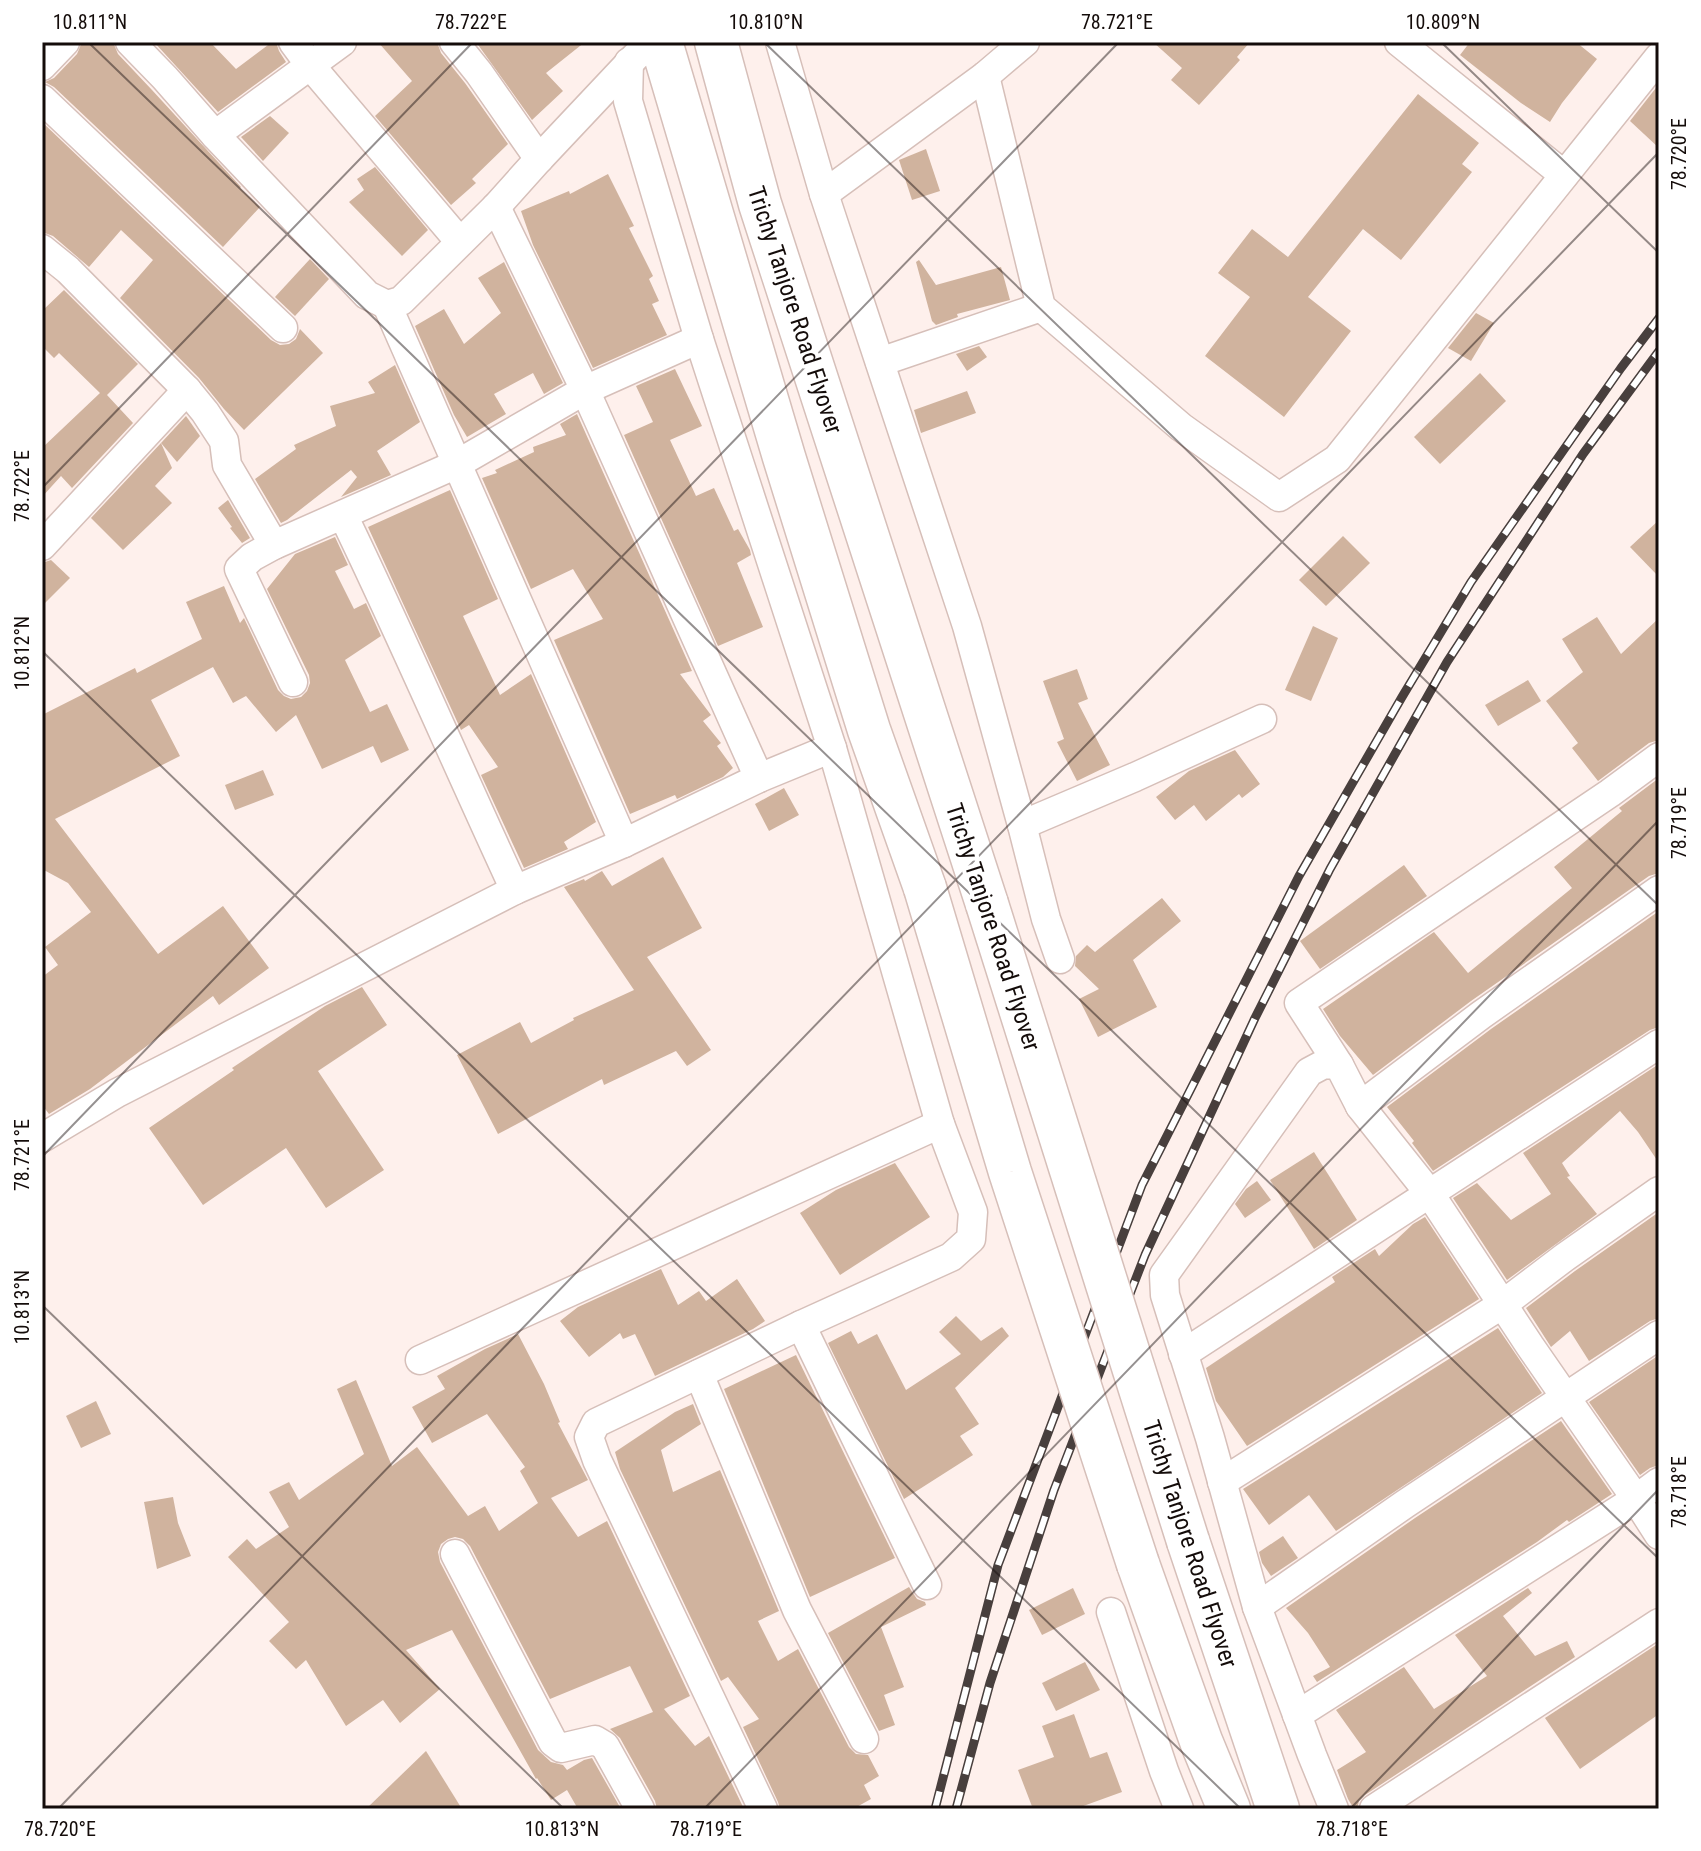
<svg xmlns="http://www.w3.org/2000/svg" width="1701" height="1851" viewBox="0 0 1701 1851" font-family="'Roboto Condensed',sans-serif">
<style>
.building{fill:#d0b39e}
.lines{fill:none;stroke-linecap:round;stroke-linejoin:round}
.minor-casing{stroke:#d6bfb9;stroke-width:31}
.highway-casing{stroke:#d6bfb9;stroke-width:45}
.minor{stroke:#fff;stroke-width:28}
.highway{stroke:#fff;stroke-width:42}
.rail-casing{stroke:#483f3d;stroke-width:9}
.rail{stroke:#fff;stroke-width:6;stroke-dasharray:18;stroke-linecap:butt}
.highway-bridge-casing{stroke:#d6bfb9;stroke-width:45;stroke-linecap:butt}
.highway-bridge{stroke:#fff;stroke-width:42}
.ticks{fill:none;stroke:#140c0a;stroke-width:2;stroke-opacity:0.45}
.labels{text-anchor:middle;stroke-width:8;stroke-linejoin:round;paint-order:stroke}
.street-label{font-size:24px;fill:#140c0a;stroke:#fff}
.neatline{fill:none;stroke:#140c0a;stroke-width:3}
.ticks-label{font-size:20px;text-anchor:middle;fill:#140c0a}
</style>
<rect width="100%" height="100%" fill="#fef0ec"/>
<g class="building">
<polygon points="82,42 113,42 118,54 152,90 241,187 240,188 260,207 223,247 54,87 45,82 54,78 77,54"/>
<polygon points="154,42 210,42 236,69 272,42 276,42 279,51 286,62 218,112"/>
<polygon points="378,42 437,42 441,53 465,83 508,144 472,179 476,183 451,205 375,116 412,81"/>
<polygon points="476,42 585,42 546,73 563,91 532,120"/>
<polygon points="1153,42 1250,42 1237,57 1240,60 1199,105 1171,80 1182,68"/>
<polygon points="1470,42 1576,42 1597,59 1562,103 1550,122 1521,103 1460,55"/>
<polygon points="1659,84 1659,148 1630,121"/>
<polygon points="1418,94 1479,143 1462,164 1472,172 1401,260 1363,229 1308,297 1351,331 1284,417 1205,356 1250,297 1218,273 1252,229 1288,257"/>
<polygon points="270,116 289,133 263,161 241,137"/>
<polygon points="42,122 271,340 280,345 289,344 296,339 300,329 323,353 244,430 224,409 199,378 120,298 153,260 121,230 89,267 53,236 42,232"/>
<polygon points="926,149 940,191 912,200 899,160"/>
<polygon points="375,167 428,230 402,256 349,202 364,190 357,179"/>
<polygon points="608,174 634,226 629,228 653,276 649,279 659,301 652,304 667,335 593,368 533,245 521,211 569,191 570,194"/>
<polygon points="310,259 329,279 295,316 275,297"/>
<polygon points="919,260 936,285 1001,267 1010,300 957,314 958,317 936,325 932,321 916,262"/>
<polygon points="504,262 563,383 544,394 533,373 494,394 506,414 467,437 454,415 415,326 444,309 464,344 501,313 478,278"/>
<polygon points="64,290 138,364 107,395 133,423 72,488 61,476 42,497 42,448 100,393 59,353 54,358 42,346 42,311"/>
<polygon points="1476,313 1494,323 1471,361 1448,348"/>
<polygon points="979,346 987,357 967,371 956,354"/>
<polygon points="395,365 420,422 377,451 391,475 341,497 357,477 351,470 287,520 281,523 255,479 296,449 294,445 336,426 330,406 375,393 368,382"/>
<polygon points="675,369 702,426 670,440 696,496 714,488 734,531 738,529 750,550 751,555 737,563 763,627 718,646 624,435 653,422 636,386"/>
<polygon points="1480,373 1506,401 1440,464 1414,437"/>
<polygon points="967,391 976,413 921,433 914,410"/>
<polygon points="577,414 692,671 680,674 711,715 703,721 721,743 717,746 733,768 723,777 677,799 675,795 630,814 554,640 603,619 573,569 531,589 482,478 497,473 495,470 534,452 533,447 566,435 560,424"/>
<polygon points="186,416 200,436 177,462 161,443"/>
<polygon points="161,443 172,468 155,486 172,503 123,550 91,518"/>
<polygon points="450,490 498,599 463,616 500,695 531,674 596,822 564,842 568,849 524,868 481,775 498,767 469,725 461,730 368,527"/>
<polygon points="228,500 250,538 242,543 230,528 232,527 218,508"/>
<polygon points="1659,520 1659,577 1630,547"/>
<polygon points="1343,536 1370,563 1326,606 1299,580"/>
<polygon points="335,537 348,565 335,571 354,609 366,603 381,636 345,660 370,712 387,704 409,750 381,763 373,746 322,769 296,715 276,732 246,696 233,703 213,667 151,700 180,756 55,819 158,954 223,906 269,968 219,1005 213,996 90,1089 49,1114 42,1105 42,977 58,965 45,947 91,912 68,883 42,869 42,715 135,668 137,673 202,639 186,602 224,586 240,623 244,618 278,690 284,696 291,699 301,697 307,691 310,683 309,675 267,589 295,554"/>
<polygon points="51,560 70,578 42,606 42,563"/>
<polygon points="1597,617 1621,654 1659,618 1659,740 1649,743 1598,781 1572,748 1578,743 1546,701 1583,672 1562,639"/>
<polygon points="1313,626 1338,638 1311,701 1285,690"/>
<polygon points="1077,669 1088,699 1078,703 1110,765 1077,781 1057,742 1064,739 1043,681"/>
<polygon points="1528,680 1541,701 1498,726 1485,705"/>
<polygon points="1235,750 1260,784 1242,798 1239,794 1206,821 1194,805 1175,820 1156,797 1189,771"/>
<polygon points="263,770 274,795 235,810 225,785"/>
<polygon points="1659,778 1659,873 1649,876 1471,1001 1373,1075 1340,1036 1323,1009 1434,932 1468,973 1572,888 1554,867 1622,811 1619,808"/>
<polygon points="784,788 799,815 769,831 755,804"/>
<polygon points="663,857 702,928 647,957 711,1050 687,1066 676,1051 604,1085 602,1079 498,1134 457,1055 520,1022 531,1043 574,1020 573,1018 634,990 564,887 584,879 585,881 602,871 612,886"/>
<polygon points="1404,865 1427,896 1320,969 1300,941"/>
<polygon points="1162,898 1181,921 1133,960 1157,1007 1098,1037 1079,999 1099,989 1075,966 1076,956 1087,945 1095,952"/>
<polygon points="1659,911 1659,1027 1650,1030 1433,1171 1412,1143 1414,1141 1387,1107 1491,1029"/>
<polygon points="362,987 387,1025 318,1071 384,1170 326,1208 286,1148 203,1205 149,1128 234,1070 232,1068 325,1006"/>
<polygon points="1659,1064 1659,1163 1638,1132 1620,1111 1562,1163 1570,1176 1567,1177 1597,1214 1507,1280 1453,1198 1477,1183 1511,1220 1551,1194 1523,1153"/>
<polygon points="1314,1152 1357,1220 1314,1249 1270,1180"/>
<polygon points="895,1163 930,1217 840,1275 800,1213 836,1190"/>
<polygon points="1257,1181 1271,1200 1245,1218 1235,1204 1246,1189"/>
<polygon points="1659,1212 1659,1318 1650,1321 1589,1361 1570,1331 1551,1347 1526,1308 1575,1271"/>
<polygon points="1425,1217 1479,1299 1247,1446 1216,1401 1206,1368 1335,1282 1332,1277 1375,1249 1379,1256 1413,1224"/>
<polygon points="661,1269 678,1305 699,1291 706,1301 737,1279 765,1321 753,1329 655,1376 635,1334 623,1339 620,1333 589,1357 560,1321 578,1307"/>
<polygon points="956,1316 981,1341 1002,1327 1009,1336 955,1388 979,1424 960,1436 973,1455 904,1499 828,1343 851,1331 858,1344 877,1334 906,1390 961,1354 939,1332"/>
<polygon points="1498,1328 1542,1393 1336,1531 1309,1495 1269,1525 1243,1489"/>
<polygon points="518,1334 544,1384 560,1422 558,1423 588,1480 551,1498 578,1537 607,1521 690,1696 664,1709 695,1746 709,1736 744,1809 657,1809 655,1801 620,1738 610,1729 653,1712 630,1666 550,1699 470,1546 463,1539 455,1537 448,1539 441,1544 438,1552 440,1562 538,1750 551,1762 563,1765 567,1770 584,1760 592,1758 621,1809 578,1809 567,1790 551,1800 537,1778 536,1779 452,1630 406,1650 440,1689 400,1723 383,1700 346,1726 306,1660 296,1669 269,1641 289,1622 228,1557 247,1539 256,1549 289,1527 269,1492 289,1482 299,1500 364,1454 337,1389 356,1380 392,1466 417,1447 468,1516 485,1506 499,1531 538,1503 520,1471 525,1467 487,1414 432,1443 412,1407 445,1389 437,1376 485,1349"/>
<polygon points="796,1355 895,1558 810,1597 724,1389"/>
<polygon points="1659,1355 1659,1465 1650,1468 1640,1475 1589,1402"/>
<polygon points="96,1401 111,1434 81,1448 66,1416"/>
<polygon points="693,1404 701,1424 661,1450 673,1492 720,1470 779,1611 758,1621 778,1661 798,1649 849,1747 856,1754 868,1755 879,1776 864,1785 871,1799 853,1809 780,1809 778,1802 743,1727 759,1719 728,1677 721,1681 620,1469 615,1452 675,1412"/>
<polygon points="1561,1421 1612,1494 1569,1522 1567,1520 1537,1542 1317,1682 1313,1676 1330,1667 1308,1633 1286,1608 1415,1518"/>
<polygon points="173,1497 178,1523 191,1556 157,1569 144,1502"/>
<polygon points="1283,1536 1298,1558 1271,1576 1262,1563 1259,1552"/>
<polygon points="909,1587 917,1599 925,1602 926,1605 881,1627 904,1687 884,1695 895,1725 879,1731 828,1633"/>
<polygon points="1073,1588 1085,1614 1042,1635 1029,1610"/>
<polygon points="1528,1588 1532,1593 1503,1616 1535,1656 1567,1641 1575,1657 1365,1795 1359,1801 1357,1809 1354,1809 1348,1799 1337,1770 1366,1752 1336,1710 1404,1667 1434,1709 1487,1676 1455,1635"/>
<polygon points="1659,1643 1659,1714 1580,1769 1545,1718"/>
<polygon points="1085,1662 1100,1690 1056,1711 1042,1683"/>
<polygon points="1074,1714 1090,1758 1107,1752 1122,1792 1075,1809 1033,1809 1018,1770 1054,1757 1042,1726"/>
<polygon points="426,1751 462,1809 366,1809"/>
</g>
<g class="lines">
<g class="minor-casing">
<g id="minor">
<polyline points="130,42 165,78 215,135 367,295 387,305 401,301 496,207 539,159 636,56"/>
<polyline points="293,42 310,65 460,242"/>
<polyline points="454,42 479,73 539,159"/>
<polyline points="780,42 824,194 967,626 1022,825 1046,919 1060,959"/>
<polyline points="1399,42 1564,175"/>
<polyline points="629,62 628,101 699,339 832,748 940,1124 973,1212 971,1239 951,1257 801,1325 596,1423 589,1437 597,1460 763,1809"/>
<polyline points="42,66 65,42"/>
<polyline points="985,76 1041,307 1181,427 1279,497 1337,459 1659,57"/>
<polyline points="42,99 283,328"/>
<polyline points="215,135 342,42"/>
<polyline points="824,194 985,76 1025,42"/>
<polyline points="496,207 585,390 759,778"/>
<polyline points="42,249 68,270 187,390 205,412 224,441 227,465 274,545"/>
<polyline points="387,305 624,843"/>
<polyline points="880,362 1041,307"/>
<path d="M343 515C403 639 457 765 515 890"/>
<polyline points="42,546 187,390"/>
<polyline points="293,682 239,569 252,557 274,545 457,464 585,390 699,339"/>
<polyline points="1022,825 1135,777 1262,719"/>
<polyline points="1339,1065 1299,1003 1610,793 1659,757"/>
<polyline points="1360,1106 1481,1015 1659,890"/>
<polyline points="42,1138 117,1093 515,890 624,843 759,778 832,748"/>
<polyline points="801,1325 927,1585"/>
<polyline points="1183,1354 1659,1044"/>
<polyline points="420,1360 940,1124"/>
<polyline points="699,1374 797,1610 864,1739"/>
<polyline points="1222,1482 1503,1304 1565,1257 1659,1191"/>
<polyline points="455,1554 553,1742 561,1748 595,1740 605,1746 640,1809"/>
<polyline points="1257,1607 1405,1504 1659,1335"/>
<polyline points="1111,1612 1164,1771 1179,1809"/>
<polyline points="1297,1715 1636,1499 1659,1482"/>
<polyline points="1334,1809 1312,1755 1257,1607 1210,1438 1165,1295 1164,1275 1309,1072 1324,1064 1339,1065 1360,1106 1430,1194 1530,1346 1636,1499 1659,1535"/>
<polyline points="1374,1809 1659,1623"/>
</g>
</g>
<g class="highway-casing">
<g id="highway">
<polyline points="661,42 784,457 869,730 925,888"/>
<polyline points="716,42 760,204 987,904"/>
<polyline points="1188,1541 1278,1809"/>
<polyline points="1138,1564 1201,1741 1229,1809"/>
</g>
</g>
<use href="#minor" class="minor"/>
<use href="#highway" class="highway"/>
<g class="rail-casing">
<g id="rail">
<polyline points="935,1809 998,1565 1142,1185 1299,876 1402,697 1471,582 1621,368 1659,318"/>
<polyline points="956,1809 990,1683 1054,1490 1145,1255 1255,1018 1330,869 1447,662 1583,454 1659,351"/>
</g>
</g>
<use href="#rail" class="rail"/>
<g class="highway-bridge-casing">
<g id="highway-bridge">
<polyline points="925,888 1010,1172 1138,1564"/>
<polyline points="987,904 1188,1541"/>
</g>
</g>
<use href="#highway-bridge" class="highway-bridge"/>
</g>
<path class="ticks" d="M88 42 1659 1559M764 42 1659 906M1441 42 1659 253M42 488 473 42M42 651 1241 1809M42 1157 1119 42M42 1305 564 1809M58 1809 1659 152M704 1809 1659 820M1350 1809 1659 1489"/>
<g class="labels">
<g class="street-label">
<text transform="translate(795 310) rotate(72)" y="8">Trichy Tanjore Road Flyover</text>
<text transform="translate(993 927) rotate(72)" y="8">Trichy Tanjore Road Flyover</text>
<text transform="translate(1190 1544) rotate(72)" y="8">Trichy Tanjore Road Flyover</text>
</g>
</g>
<rect width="1701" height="1851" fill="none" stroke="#ffffff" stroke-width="88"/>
<rect x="44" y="44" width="1613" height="1763" class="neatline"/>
<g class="ticks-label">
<text x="90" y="29">10.811°N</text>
<text x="471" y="29">78.722°E</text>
<text x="766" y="29">10.810°N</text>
<text x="1117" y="29">78.721°E</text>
<text x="1443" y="29">10.809°N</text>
<text transform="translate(1679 154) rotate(-90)" y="7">78.720°E</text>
<text transform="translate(22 486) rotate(-90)" y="7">78.722°E</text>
<text transform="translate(22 653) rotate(-90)" y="7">10.812°N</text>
<text transform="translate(1679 823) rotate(-90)" y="7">78.719°E</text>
<text transform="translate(22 1155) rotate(-90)" y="7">78.721°E</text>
<text transform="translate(22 1307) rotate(-90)" y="7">10.813°N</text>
<text transform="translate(1679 1492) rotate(-90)" y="7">78.718°E</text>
<text x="60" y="1836">78.720°E</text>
<text x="562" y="1836">10.813°N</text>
<text x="706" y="1836">78.719°E</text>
<text x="1352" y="1836">78.718°E</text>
</g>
</svg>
